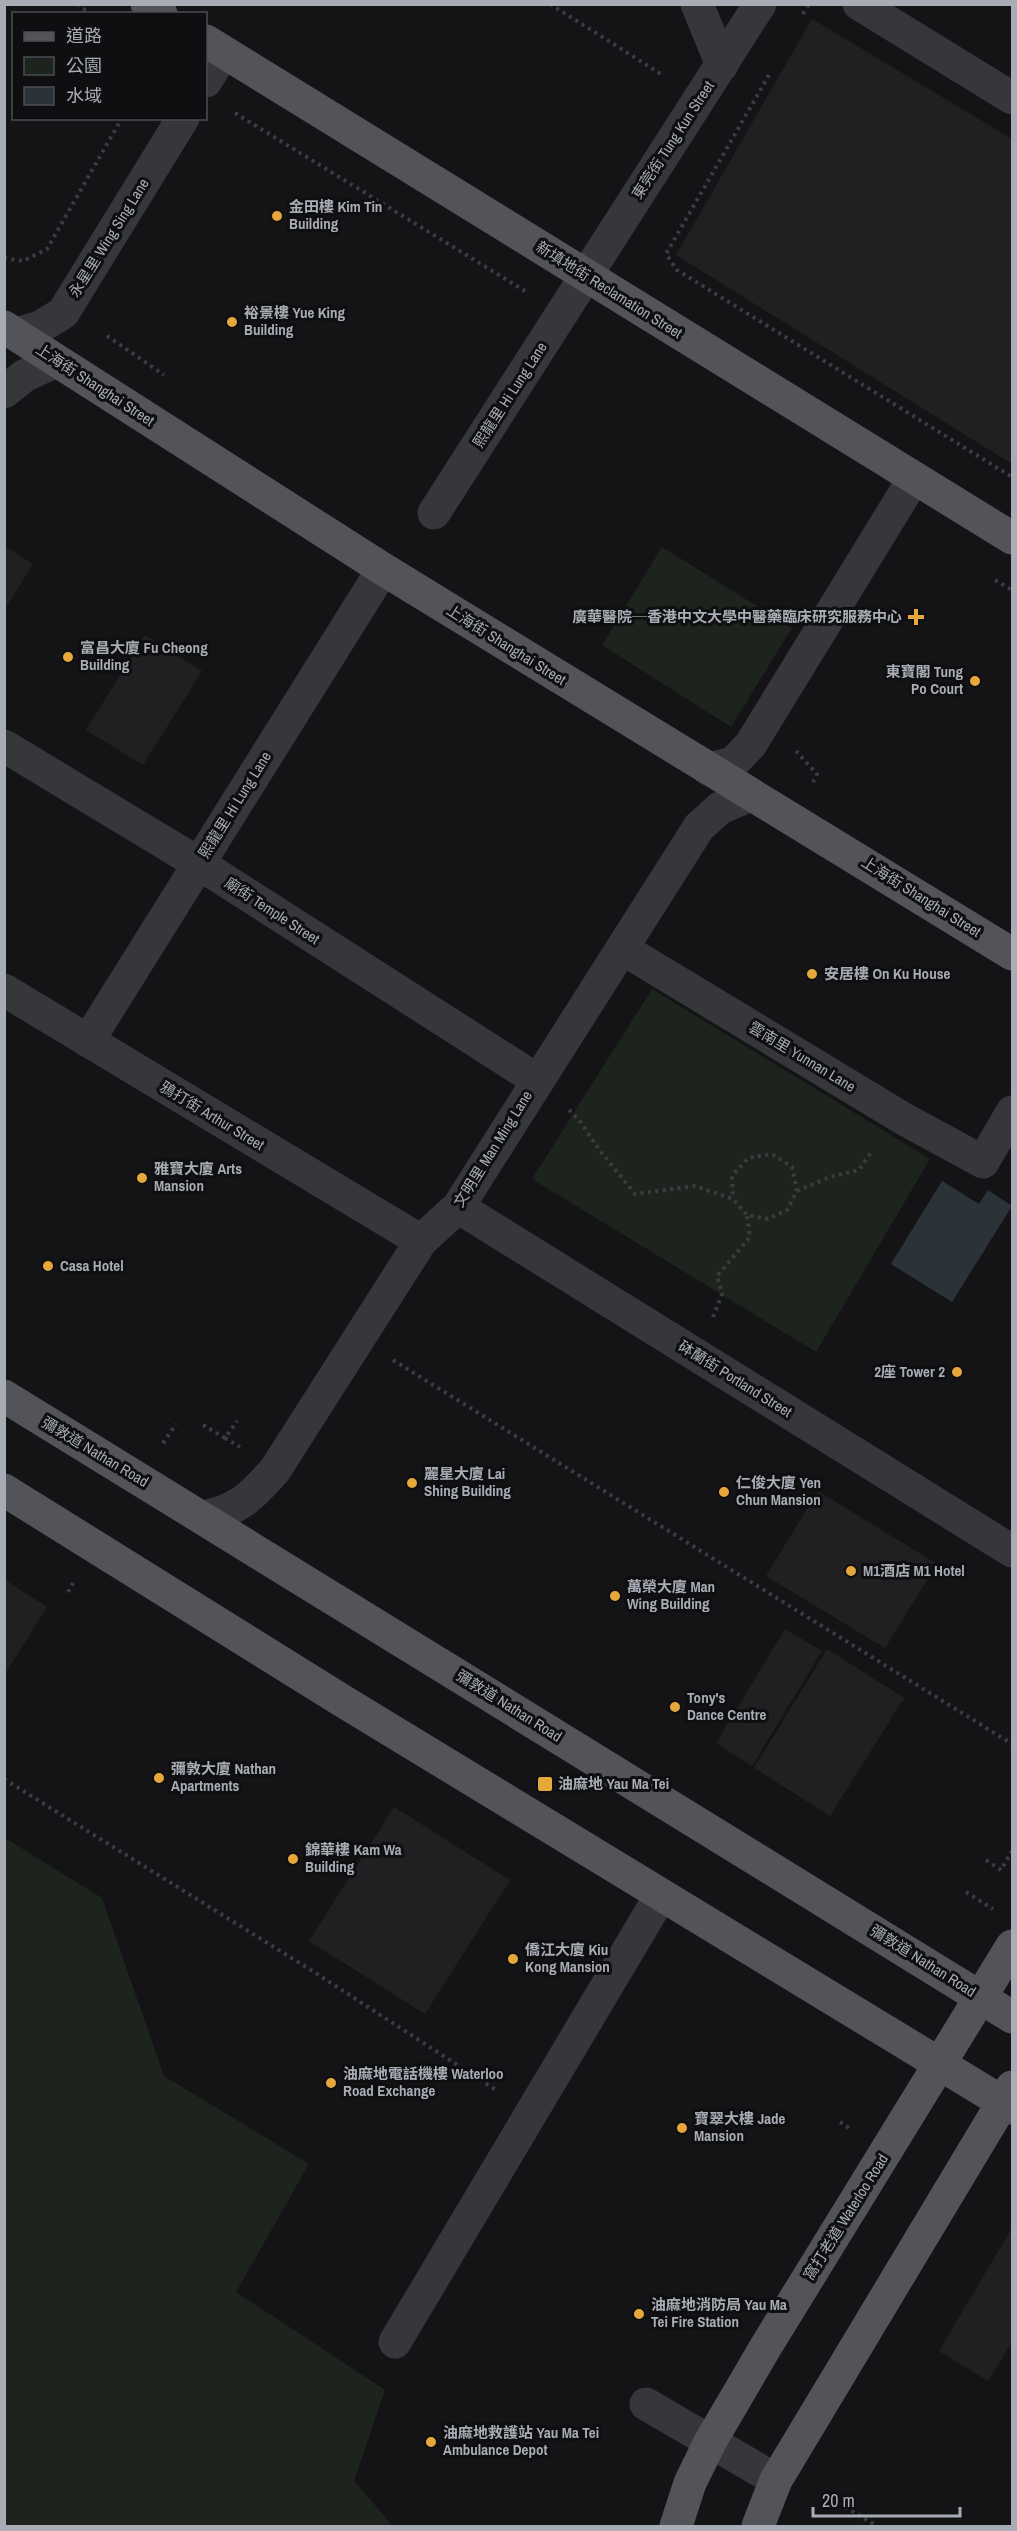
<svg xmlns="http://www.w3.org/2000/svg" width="1017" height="2531" viewBox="0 0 1017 2531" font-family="'Archivo Narrow','Noto Sans TC',sans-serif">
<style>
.built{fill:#202023}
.green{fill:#1d241d}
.water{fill:#2b3339}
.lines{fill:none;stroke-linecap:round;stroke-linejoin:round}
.path{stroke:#3c3d42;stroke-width:4;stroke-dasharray:3 4.5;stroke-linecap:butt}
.minor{stroke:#36373b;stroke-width:33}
.major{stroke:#52545a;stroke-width:33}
.poi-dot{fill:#e7a83b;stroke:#0f0f11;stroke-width:2}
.labels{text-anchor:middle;stroke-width:6;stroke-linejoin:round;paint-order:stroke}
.street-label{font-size:15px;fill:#a7acb5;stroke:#0f0f11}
.poi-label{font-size:15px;font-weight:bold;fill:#a7acb5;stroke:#0f0f11;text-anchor:start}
</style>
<rect width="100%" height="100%" fill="#141416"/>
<g class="built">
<polygon points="812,19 1012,139 1012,464 676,255"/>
<polygon points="5,546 33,564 5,609"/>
<polygon points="145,635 202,671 143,765 86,730"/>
<polygon points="818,1491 937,1564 885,1648 766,1576"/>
<polygon points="5,1580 47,1607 5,1674"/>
<polygon points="785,1629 822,1651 752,1766 716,1743"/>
<polygon points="827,1649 904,1698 830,1816 754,1768"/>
<polygon points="394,1807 510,1880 425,2014 309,1941"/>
<polygon points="1012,2228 1012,2342 988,2381 939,2351"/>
</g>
<g class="green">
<polygon points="662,547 792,628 731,727 602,645"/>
<polygon points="652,989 930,1159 816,1352 532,1179"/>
<polygon points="5,1838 102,1898 164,2076 309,2164 236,2292 385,2390 354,2481 393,2526 5,2526"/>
</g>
<polygon class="water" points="942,1181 979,1204 988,1190 1012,1206 952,1302 891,1264"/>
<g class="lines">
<g class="path">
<polyline points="77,4 91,14"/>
<polyline points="550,4 664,76"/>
<polyline points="803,14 809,4"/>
<polyline points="769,75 666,254 677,270 1012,477"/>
<polyline points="235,113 525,291"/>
<polyline points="4,258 23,261 47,249 122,118"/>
<polyline points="107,336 164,375"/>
<polyline points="995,580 1012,590"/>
<polyline points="796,751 817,774 813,782"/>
<polyline points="569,1110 579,1120 601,1152 635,1194 695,1186 733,1199 747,1215 768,1219 787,1210 797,1191 792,1167 772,1154 748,1158 732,1176 733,1199"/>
<polyline points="797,1191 830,1177 859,1170 872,1151"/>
<polyline points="713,1317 722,1294 717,1276 750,1237 747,1215"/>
<polyline points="393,1360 1012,1744"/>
<polyline points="203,1425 225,1438 237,1421"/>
<polyline points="225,1438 240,1447"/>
<polyline points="163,1443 176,1424"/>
<polyline points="68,1592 73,1583"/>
<polyline points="4,1779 314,1972 496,2090"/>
<polyline points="986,1860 1001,1870 1012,1851"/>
<polyline points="966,1892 993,1909"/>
<polyline points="840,2122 849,2128"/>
<polyline points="845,2507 877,2526"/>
</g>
<g class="minor">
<polyline points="697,4 722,65"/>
<polyline points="859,4 1012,98"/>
<polyline points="206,81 223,53"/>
<polyline points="16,334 40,327 63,313 183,118"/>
<polyline points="4,392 24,376 56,361"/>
<polyline points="434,513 760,4"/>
<polyline points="4,746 198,863 537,1080"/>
<polyline points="708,769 733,763 751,744 914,478"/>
<polyline points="623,949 904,1119 983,1162 1012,1112"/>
<polyline points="4,990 421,1241"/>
<polyline points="88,1041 383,569"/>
<polyline points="458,1207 1012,1551"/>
<path d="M202 1517C238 1511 252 1496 275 1470L421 1241 458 1207 699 827 720 808 751 795"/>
<polyline points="395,2342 661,1895"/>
<polyline points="646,2404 776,2480"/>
</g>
<g class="major">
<polyline points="147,4 161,14"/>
<polyline points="206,41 1012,538"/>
<polyline points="4,327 383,569 1012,954"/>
<polyline points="4,1396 1012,2017"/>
<polyline points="4,1490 346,1703 1012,2108"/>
<polyline points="676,2526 690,2483 710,2442 765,2348 1012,1946"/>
<polyline points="758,2526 776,2480 1012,2087"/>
</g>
</g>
<g class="poi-dot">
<circle cx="277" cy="216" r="6"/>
<circle cx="232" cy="322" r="6"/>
<path d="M913 608h6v6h6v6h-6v6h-6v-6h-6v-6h6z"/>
<circle cx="68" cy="657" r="6"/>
<circle cx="975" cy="681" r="6"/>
<circle cx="812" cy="974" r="6"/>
<circle cx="142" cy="1178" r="6"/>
<circle cx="48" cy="1266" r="6"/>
<circle cx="957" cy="1372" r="6"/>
<circle cx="412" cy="1483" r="6"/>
<circle cx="724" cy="1492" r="6"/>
<circle cx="851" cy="1571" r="6"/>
<circle cx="615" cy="1596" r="6"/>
<circle cx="675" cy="1707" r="6"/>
<circle cx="159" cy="1778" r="6"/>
<rect x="537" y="1776" width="16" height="16" rx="3"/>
<circle cx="293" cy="1859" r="6"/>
<circle cx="513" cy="1959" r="6"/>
<circle cx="331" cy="2083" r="6"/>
<circle cx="682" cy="2128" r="6"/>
<circle cx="639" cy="2314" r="6"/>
<circle cx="431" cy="2442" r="6"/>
</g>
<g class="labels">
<g class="street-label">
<text transform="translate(673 140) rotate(-57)" y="5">東莞街 Tung Kun Street</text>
<text transform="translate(109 238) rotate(-58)" y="5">永星里 Wing Sing Lane</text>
<text transform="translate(609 290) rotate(32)" y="5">新填地街 Reclamation Street</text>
<text transform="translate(95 385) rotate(33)" y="5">上海街 Shanghai Street</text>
<text transform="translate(510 395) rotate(-57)" y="5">熙龍里 Hi Lung Lane</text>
<text transform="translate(506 645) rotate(32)" y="5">上海街 Shanghai Street</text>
<text transform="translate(235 805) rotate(-58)" y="5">熙龍里 Hi Lung Lane</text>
<text transform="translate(921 897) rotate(32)" y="5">上海街 Shanghai Street</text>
<text transform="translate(272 911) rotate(33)" y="5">廟街 Temple Street</text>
<text transform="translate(802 1057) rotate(31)" y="5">雲南里 Yunnan Lane</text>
<text transform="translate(212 1116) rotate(31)" y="5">鴉打街 Arthur Street</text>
<text transform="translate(493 1149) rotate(-58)" y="5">文明里 Man Ming Lane</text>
<text transform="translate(735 1379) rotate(32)" y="5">砵蘭街 Portland Street</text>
<text transform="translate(95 1452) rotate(31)" y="5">彌敦道 Nathan Road</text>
<text transform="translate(509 1706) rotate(32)" y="5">彌敦道 Nathan Road</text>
<text transform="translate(923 1961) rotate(32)" y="5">彌敦道 Nathan Road</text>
<text transform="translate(846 2217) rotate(-58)" y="5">窩打老道 Waterloo Road</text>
</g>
<g class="poi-label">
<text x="289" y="212">金田樓 Kim Tin<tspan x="289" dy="17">Building</tspan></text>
<text x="244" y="318">裕景樓 Yue King<tspan x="244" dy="17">Building</tspan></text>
<text x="902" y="622" text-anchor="end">廣華醫院─香港中文大學中醫藥臨床研究服務中心</text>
<text x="80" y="653">富昌大廈 Fu Cheong<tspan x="80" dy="17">Building</tspan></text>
<text x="963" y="677" text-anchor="end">東寶閣 Tung<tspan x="963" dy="17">Po Court</tspan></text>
<text x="824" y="979">安居樓 On Ku House</text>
<text x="154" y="1174">雅寶大廈 Arts<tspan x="154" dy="17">Mansion</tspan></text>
<text x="60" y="1271">Casa Hotel</text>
<text x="945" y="1377" text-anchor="end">2座 Tower 2</text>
<text x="424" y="1479">麗星大廈 Lai<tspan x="424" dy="17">Shing Building</tspan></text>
<text x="736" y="1488">仁俊大廈 Yen<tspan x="736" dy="17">Chun Mansion</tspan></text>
<text x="863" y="1576">M1酒店 M1 Hotel</text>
<text x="627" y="1592">萬榮大廈 Man<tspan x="627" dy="17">Wing Building</tspan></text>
<text x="687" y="1703">Tony's<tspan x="687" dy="17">Dance Centre</tspan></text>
<text x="171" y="1774">彌敦大廈 Nathan<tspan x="171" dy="17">Apartments</tspan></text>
<text x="558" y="1789">油麻地 Yau Ma Tei</text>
<text x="305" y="1855">錦華樓 Kam Wa<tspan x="305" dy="17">Building</tspan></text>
<text x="525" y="1955">僑江大廈 Kiu<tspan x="525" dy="17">Kong Mansion</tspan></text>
<text x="343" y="2079">油麻地電話機樓 Waterloo<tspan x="343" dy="17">Road Exchange</tspan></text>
<text x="694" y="2124">寶翠大樓 Jade<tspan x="694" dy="17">Mansion</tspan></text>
<text x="651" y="2310">油麻地消防局 Yau Ma<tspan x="651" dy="17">Tei Fire Station</tspan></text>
<text x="443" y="2438">油麻地救護站 Yau Ma Tei<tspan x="443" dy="17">Ambulance Depot</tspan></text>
</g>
</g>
<rect width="1017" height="2531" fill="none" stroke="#a7acb5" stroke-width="12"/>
<rect x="12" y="12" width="195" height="108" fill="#0f0f11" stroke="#4c4e53" stroke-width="1.5"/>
<rect x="24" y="32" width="30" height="9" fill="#52545a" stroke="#4c4e53" stroke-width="1.5"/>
<text x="66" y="42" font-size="18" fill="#a7acb5">道路</text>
<rect x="24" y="57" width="30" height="18" fill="#1d241d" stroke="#4c4e53" stroke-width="1.5"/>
<text x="66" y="72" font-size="18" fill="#a7acb5">公園</text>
<rect x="24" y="87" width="30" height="18" fill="#2b3339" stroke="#4c4e53" stroke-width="1.5"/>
<text x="66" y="102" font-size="18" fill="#a7acb5">水域</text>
<path d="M813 2507v9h147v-9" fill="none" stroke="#a7acb5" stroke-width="3"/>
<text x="822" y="2507" font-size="18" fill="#a7acb5" stroke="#0f0f11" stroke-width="4.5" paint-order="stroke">20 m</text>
</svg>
